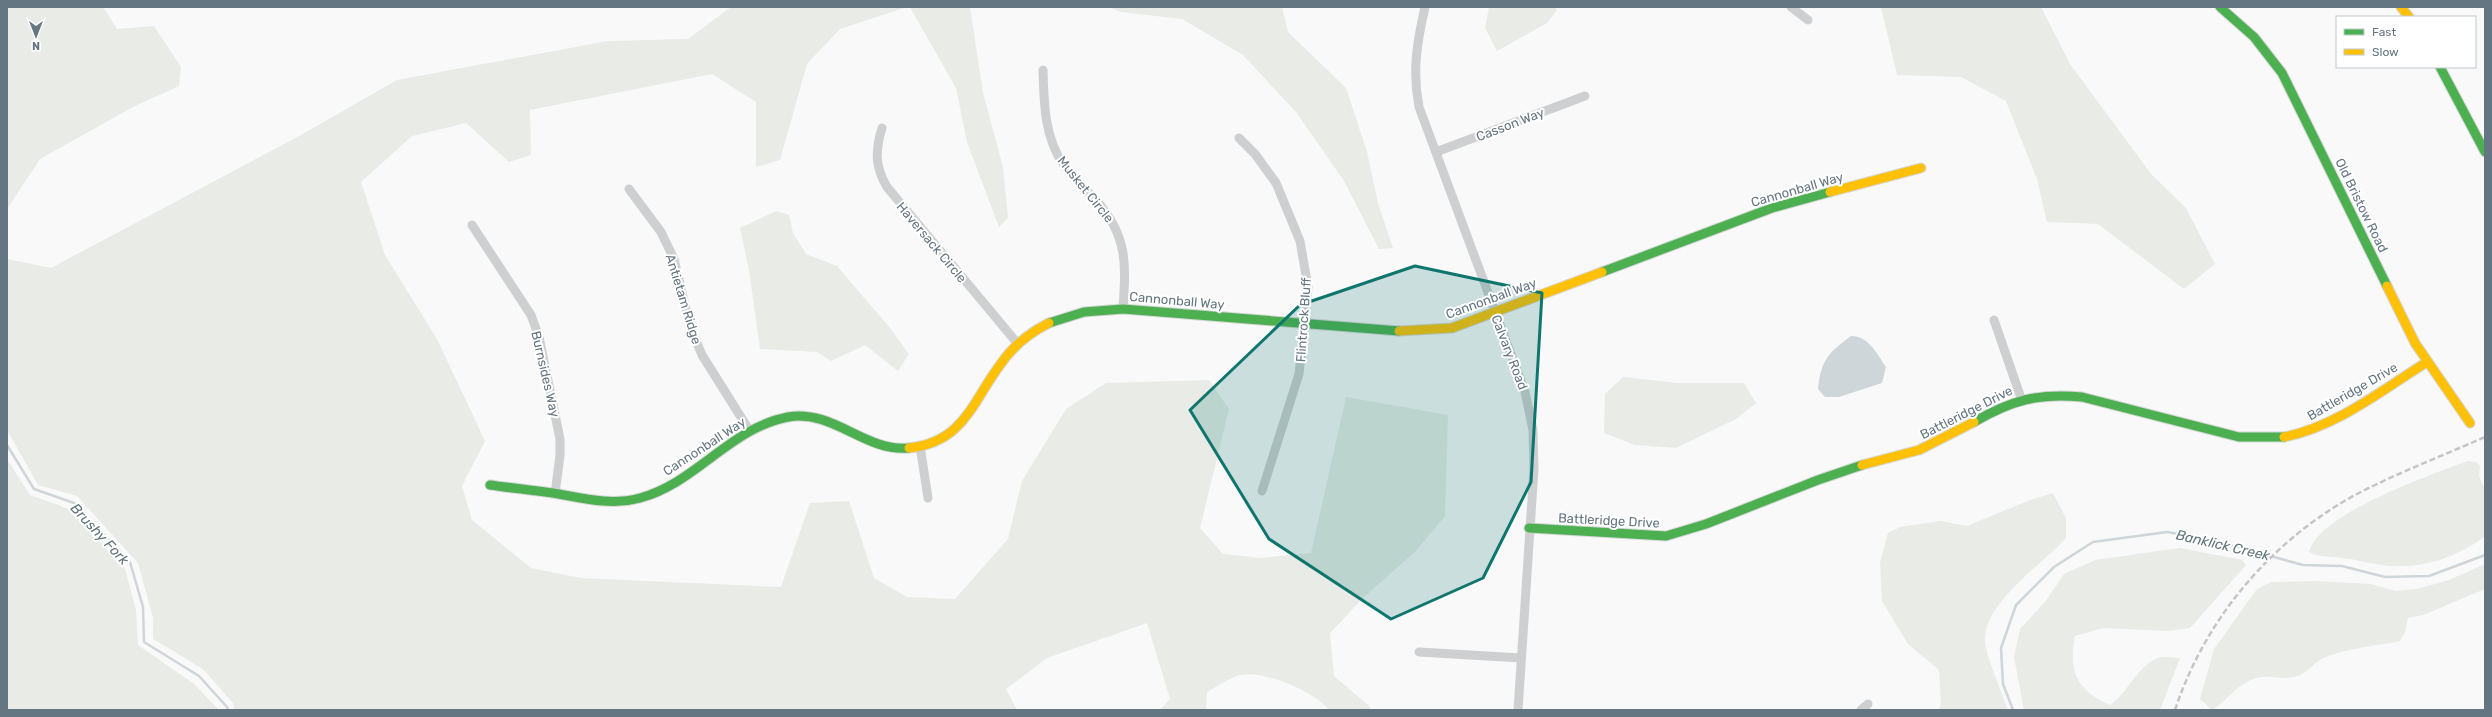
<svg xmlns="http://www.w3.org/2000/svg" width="2492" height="717" viewBox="0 0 2492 717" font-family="Rubik,sans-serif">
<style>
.green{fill:#e8ebe6}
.water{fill:#ced6d9}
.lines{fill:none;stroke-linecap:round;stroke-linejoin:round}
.stream{stroke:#ced6d9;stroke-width:2.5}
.fast-casing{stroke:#d5d6d7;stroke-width:11}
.slow-casing{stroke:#d5d6d7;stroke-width:11}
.street{stroke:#cecfd0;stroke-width:9}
.fast{stroke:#4caf50;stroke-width:9}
.slow{stroke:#ffc107;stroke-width:9}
.rail{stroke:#c3c5c6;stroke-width:2.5;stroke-dasharray:6 3;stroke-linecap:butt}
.marked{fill:#0f766e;fill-opacity:0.2;stroke:#0f766e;stroke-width:3;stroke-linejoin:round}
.labels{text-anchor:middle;stroke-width:4;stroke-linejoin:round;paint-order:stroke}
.street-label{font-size:13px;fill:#657683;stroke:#fff}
.water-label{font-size:14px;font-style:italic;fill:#60757c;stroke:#fff}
</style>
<rect width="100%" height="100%" fill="#f9f9f9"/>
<g class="green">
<polygon points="7,7 103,7 117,29 154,26 181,67 179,86 133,107 40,159 7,209"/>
<path d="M731 7H907L840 29 807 64 780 160 756 167V102L712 74 530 110 531 155 509 162 466 123 412 136 361 182 385 255 437 339 485 441 462 486 472 520 531 568 581 578 781 587 810 503 849 501 874 578 907 597 955 599 1008 539 1022 481 1066 409 1106 383 1209 380 1229 409 1200 528 1223 554 1261 558 1311 553 1346 397 1448 415 1445 516 1415 552 1364 597 1330 633 1334 676 1369 706 1371 710H1329C1314 691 1260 668 1237 676 1226 680 1216 687 1207 692L1206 710H1160L1170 699 1147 623 1047 658 1006 689 1017 710H234L233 703 203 669 153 639V618L138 563 77 496 38 485 7 430V259L51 268 301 135 397 80 608 41 688 39Z"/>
<polygon points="910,7 970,7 983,93 1003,167 1008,218 999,227 967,142 956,88"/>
<polygon points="1108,7 1282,7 1288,32 1346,88 1367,152 1378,203 1393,248 1379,249 1344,181 1296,112 1243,55 1182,19 1121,12"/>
<polygon points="1489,7 1555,7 1557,10 1547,23 1497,51 1485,28"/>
<polygon points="1881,7 2041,7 2070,64 2151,174 2186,208 2215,264 2184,289 2098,224 2047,222 2037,179 2006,101 1961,77 1897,75"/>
<polygon points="776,211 789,215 793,233 806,254 837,266 890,328 909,354 898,371 865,345 831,361 817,352 760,349 749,270 740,228"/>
<polygon points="1623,377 1677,383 1744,383 1756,403 1736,419 1676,448 1635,445 1604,433 1605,394"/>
<polygon points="7,459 30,495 69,509 125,569 136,610 138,645 194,684 219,710 7,710"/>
<path d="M2468 461 2476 462 2480 466 2479 476 2485 490V536C2456 559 2418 570 2381 565 2368 563 2355 559 2342 558 2330 556 2319 558 2309 552 2318 514 2432 474 2468 461Z"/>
<path d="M2053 493 2066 518V538C2043 564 1983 603 1985 641 1985 653 2003 696 2008 710H1939L1941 703 1939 670 1908 644 1882 601 1880 563 1888 533 1900 527 1940 521 1967 526 2030 500Z"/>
<path d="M2180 548 2242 560 2246 565 2190 628 2166 631 2103 628 2075 636C2068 671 2077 691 2110 705 2128 693 2137 666 2158 658 2164 656 2174 658 2180 658L2160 710H2024L2014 657 2020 629 2045 602 2064 574 2095 560Z"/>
<path d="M2485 564V589L2423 615 2408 618 2405 632 2400 641C2376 646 2350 648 2328 656 2315 660 2308 674 2295 677 2276 681 2265 670 2242 685 2231 692 2224 703 2212 710L2200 699 2214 649 2257 589 2271 582 2317 581 2371 584 2396 591 2417 589 2449 580Z"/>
</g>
<path class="water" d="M1851 336C1869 336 1877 354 1886 367L1882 383 1839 397H1825L1818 389C1821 360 1828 353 1851 336Z"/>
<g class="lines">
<g class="stream">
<polyline points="7,445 34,489 74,503 130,562 143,607 144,642 199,676 227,707 228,710"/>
<polyline points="2013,710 2003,684 2001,648 2016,605 2054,567 2093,542 2167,532 2212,540 2303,565 2342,566 2385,577 2429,576 2485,555"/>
</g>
<g class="fast-casing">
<g id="fast">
<polyline points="2220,7 2254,37 2282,73 2387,286"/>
<polyline points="2440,67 2485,152"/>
<polyline points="1602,272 1772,208 1830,192"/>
<polyline points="1049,323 1084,312 1123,309 1399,331"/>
<path d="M1974 422C2012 400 2038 393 2082 397L2239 437H2284"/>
<path d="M490 485C511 488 532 490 553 493 582 498 611 506 640 498 696 483 730 428 788 417 834 409 864 452 909 448"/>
<polyline points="1529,528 1666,536 1706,524 1818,480 1862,465"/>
</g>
</g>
<g class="slow-casing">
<g id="slow">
<polyline points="2401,7 2409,17"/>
<polyline points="1830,192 1921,168"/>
<polyline points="2387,286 2415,343 2470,423"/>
<polyline points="1399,331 1452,328 1602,272"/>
<path d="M2284 437C2336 427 2382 390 2427 362"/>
<path d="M909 448C964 442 972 402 1000 365 1012 347 1029 333 1049 323"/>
<polyline points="1862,465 1919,450 1974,422"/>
</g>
</g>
<g class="street">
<path d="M1425 7C1417 42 1412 71 1419 107L1525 392 1533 430 1534 469 1518 710"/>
<polyline points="1791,7 1808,20"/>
<path d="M1043 70C1044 102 1044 136 1063 164 1072 177 1085 189 1096 200 1128 236 1126 264 1123 309"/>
<path d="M882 128C875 151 875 167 887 187L1018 344"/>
<polyline points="1239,138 1255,154 1276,183 1300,241 1308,287 1299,374 1262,491"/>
<polyline points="1436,152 1585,96"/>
<polyline points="629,189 661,232 674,259 690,326 702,355 749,430"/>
<polyline points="472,225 531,315 539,337 560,439 560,455 555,494"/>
<polyline points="1994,320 2021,398"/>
<polyline points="920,446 928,498"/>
<polyline points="1419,652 1521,658"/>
<polyline points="1861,710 1868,704"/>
</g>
<use href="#fast" class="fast"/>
<use href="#slow" class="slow"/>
<path class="rail" d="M2175 710C2205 619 2271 541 2355 495 2397 473 2442 456 2485 437"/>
</g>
<path class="marked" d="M1415 266 1542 293 1531 482 1483 578 1391 619 1269 539 1190 410 1300 305Z"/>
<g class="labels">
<g class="street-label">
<text transform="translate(1510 124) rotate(-21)" y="5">Casson Way</text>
<text transform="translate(1086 189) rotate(51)" y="5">Musket Circle</text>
<text transform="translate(1797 189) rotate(-16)" y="5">Cannonball Way</text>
<text transform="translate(2362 205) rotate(64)" y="5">Old Bristow Road</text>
<text transform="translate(932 242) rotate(50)" y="5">Haversack Circle</text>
<text transform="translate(1491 298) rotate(-20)" y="5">Cannonball Way</text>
<text transform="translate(684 299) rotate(73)" y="5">Antietam Ridge</text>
<text transform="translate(1177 300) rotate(5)" y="5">Cannonball Way</text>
<text transform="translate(1303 320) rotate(-86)" y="5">Flintrock Bluff</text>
<text transform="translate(1510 352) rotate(69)" y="5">Calvary Road</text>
<text transform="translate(546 374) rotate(77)" y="5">Burnsides Way</text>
<text transform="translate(2352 391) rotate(-30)" y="5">Battleridge Drive</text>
<text transform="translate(1966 412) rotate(-27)" y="5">Battleridge Drive</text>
<text transform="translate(704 446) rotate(-33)" y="5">Cannonball Way</text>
<text transform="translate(1609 520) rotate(3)" y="5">Battleridge Drive</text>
</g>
<g class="water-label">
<text transform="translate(100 534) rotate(47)" y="5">Brushy Fork</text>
<text transform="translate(2223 545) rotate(13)" y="5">Banklick Creek</text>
</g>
</g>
<rect width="2492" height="717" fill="none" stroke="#657683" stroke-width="16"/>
<rect x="2336" y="16" width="140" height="52" fill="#ffffff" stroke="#c1c8cd"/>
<rect x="2344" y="29" width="20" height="6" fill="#4caf50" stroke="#c1c8cd"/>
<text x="2372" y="36" font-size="12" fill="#657683">Fast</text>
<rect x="2344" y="49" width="20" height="6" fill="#ffc107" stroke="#c1c8cd"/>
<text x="2372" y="56" font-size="12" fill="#657683">Slow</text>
<g transform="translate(36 36) rotate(180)" stroke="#ffffff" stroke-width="3" paint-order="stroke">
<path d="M0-3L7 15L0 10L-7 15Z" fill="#657683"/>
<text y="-6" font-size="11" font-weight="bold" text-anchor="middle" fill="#657683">N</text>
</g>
</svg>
